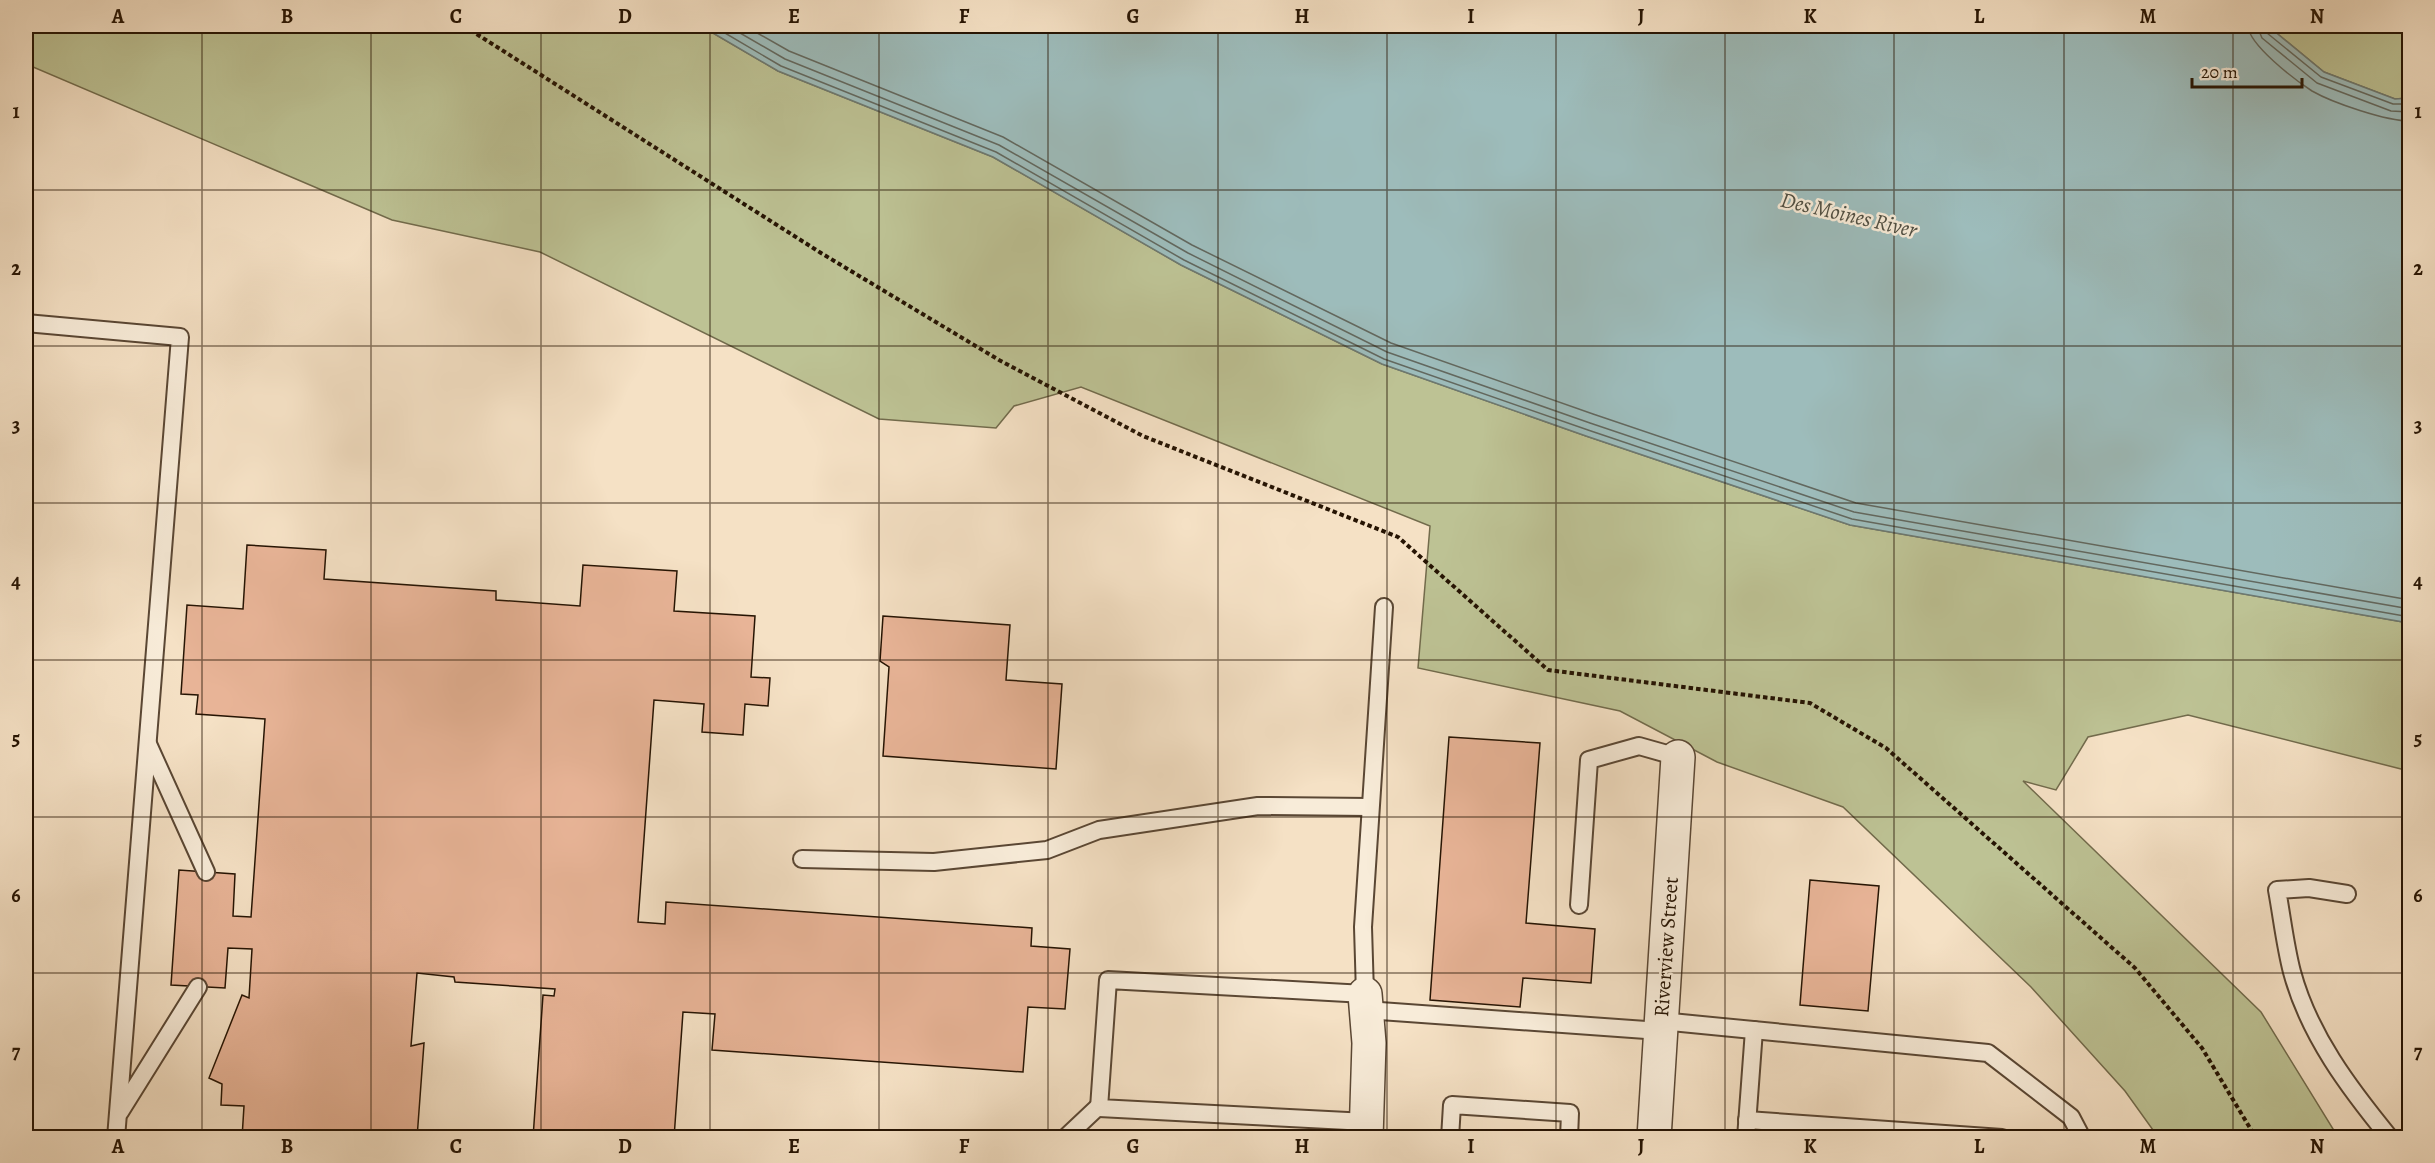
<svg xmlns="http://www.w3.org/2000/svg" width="2435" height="1163" viewBox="0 0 2435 1163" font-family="Alegreya,serif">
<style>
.green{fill:#bdc294;stroke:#726b4c;stroke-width:1.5}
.water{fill:#9dbcbb;stroke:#6d7971;stroke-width:1.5}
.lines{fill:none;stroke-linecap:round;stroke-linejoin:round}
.shore{stroke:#62685f;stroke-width:1.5}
.building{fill:#e8b497;stroke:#261403;stroke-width:1.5}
.lane-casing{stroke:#5a4734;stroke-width:20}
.street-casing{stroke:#5a4734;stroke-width:36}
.path{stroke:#261403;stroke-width:4;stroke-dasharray:4.5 3;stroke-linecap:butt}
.lane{stroke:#f8ecd9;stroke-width:16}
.street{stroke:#f8ecd9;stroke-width:33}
.grid{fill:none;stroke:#261403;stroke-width:1.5;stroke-opacity:0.55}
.labels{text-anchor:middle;stroke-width:5;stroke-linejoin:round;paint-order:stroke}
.street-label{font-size:21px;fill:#261403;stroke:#f8ecd9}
.water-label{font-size:22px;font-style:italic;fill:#504f43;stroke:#f8ecd9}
.neatline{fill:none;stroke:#261403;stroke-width:2}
.grid-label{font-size:20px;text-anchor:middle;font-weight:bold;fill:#261403}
</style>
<rect width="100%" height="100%" fill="#f5e1c5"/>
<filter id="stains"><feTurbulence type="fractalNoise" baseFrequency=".00333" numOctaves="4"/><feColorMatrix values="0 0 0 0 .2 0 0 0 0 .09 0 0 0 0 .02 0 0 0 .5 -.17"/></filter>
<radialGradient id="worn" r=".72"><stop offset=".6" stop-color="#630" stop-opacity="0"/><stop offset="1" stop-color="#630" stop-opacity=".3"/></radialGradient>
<g class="green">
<polygon points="26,26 701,26 778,71 993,157 1181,265 1382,364 1586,436 1850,525 2409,623 2409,771 2188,715 2088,737 2056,790 2023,781 2261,1012 2338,1137 2158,1137 2125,1091 2031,987 1843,807 1717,762 1620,711 1418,668 1430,526 1081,387 1014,406 996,428 879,419 540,252 392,220 26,64"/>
<polygon points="2268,26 2409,26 2409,98 2395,99 2324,72"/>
</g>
<polygon class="water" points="701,26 2268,26 2324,72 2395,99 2409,98 2409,623 1850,525 1586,436 1382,364 1181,265 993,157 778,71"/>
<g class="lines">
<g class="shore">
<polyline points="713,26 781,66 996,152 1184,260 1384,359 1588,430 1852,519 2410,617"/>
<polyline points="728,26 785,59 999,145 1188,253 1387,352 1590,423 1854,512 2410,609"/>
<polyline points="745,26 789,51 1003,137 1192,245 1391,343 1593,414 1856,503 2410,600"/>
<path d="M2248 26C2249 45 2295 80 2312 91 2333 103 2386 121 2410 121"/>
<polyline points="2257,26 2262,38 2317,83 2391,111 2410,112"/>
<polyline points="2265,26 2267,33 2321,77 2393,104 2410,104"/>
</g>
</g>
<g class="building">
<polygon points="247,545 326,550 324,579 496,591 496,600 580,606 583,565 677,571 674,611 755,616 751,677 770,678 768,706 745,704 743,735 702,732 704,704 654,700 638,922 665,924 666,902 1032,928 1031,946 1070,949 1065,1009 1028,1007 1023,1072 712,1050 715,1014 683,1012 674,1138 533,1138 543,995 554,996 555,989 455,982 454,977 417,973 411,1046 424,1043 417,1138 242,1138 244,1106 221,1105 222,1084 209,1078 242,995 249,998 252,949 228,948 225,988 171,985 179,870 235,874 233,916 251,917 265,719 196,714 198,695 181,694 187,605 243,609"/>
<polygon points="883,616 1010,625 1006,680 1062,684 1056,769 883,756 889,667 880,661"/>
<polygon points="1449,737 1540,743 1526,923 1595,929 1591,983 1523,978 1520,1007 1430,1000"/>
<polygon points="1810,880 1879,886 1868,1011 1800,1005"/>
</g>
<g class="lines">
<g class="lane-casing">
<g id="lane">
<polyline points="26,323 180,337 116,1138"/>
<polyline points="148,744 206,872"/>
<polyline points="802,859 934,862 1047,850 1099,830 1258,806 1370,807"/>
<path d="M2347 894 2309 888 2277 890C2282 917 2285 945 2292 972 2309 1035 2349 1088 2390 1138"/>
<polyline points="1579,905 1589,760 1639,746 1678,757"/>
<polyline points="1366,1010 1660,1031"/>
<polyline points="1661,1021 1988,1053 2071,1117 2082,1138"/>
<polyline points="120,1112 198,987"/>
<polyline points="1747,1120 2002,1138"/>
<polyline points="1367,1122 1099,1108 1108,980 1365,994 1363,927 1384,607"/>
<polyline points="1065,1138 1099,1106"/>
<polyline points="1450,1138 1452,1105 1570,1113 1569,1138"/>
<polyline points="1746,1138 1754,1030"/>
</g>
</g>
<g class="street-casing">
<g id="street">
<polyline points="1365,994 1369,1043 1366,1138"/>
<polyline points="1654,1138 1678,757"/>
</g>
</g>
<polyline class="path" points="464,26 821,253 999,360 1143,436 1398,537 1548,670 1810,703 1886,748 2135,968 2202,1048 2256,1138"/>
<use href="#lane" class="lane"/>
<use href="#street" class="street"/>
</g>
<path class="grid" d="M202 26V1138M371 26V1138M541 26V1138M710 26V1138M879 26V1138M1048 26V1138M1218 26V1138M1387 26V1138M1556 26V1138M1725 26V1138M1894 26V1138M2064 26V1138M2233 26V1138M26 190H2410M26 346H2410M26 503H2410M26 660H2410M26 817H2410M26 973H2410"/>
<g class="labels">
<g class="street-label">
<text transform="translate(1666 947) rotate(-86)" y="7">Riverview Street</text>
</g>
<g class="water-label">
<text transform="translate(1849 214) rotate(13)" y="8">Des Moines River</text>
</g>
</g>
<rect width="2435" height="1163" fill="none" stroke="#f5e1c5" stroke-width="66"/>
<path d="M2192 78v9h110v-9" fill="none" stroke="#261403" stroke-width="3"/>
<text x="2201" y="78" font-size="18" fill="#261403" stroke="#f8ecd9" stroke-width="4.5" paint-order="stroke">20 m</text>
<rect x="33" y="33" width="2369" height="1097" class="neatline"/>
<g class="grid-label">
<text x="118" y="23">A</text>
<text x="287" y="23">B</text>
<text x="456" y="23">C</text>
<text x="625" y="23">D</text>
<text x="794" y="23">E</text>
<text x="964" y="23">F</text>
<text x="1133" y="23">G</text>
<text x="1302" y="23">H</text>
<text x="1471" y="23">I</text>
<text x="1641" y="23">J</text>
<text x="1810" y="23">K</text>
<text x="1979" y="23">L</text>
<text x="2148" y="23">M</text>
<text x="2317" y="23">N</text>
<text x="16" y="118">1</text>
<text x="2418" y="118">1</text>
<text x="16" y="275">2</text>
<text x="2418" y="275">2</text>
<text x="16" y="432">3</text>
<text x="2418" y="432">3</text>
<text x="16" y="588">4</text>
<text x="2418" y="588">4</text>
<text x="16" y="745">5</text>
<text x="2418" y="745">5</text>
<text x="16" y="902">6</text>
<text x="2418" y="902">6</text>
<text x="16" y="1058">7</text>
<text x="2418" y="1058">7</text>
<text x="118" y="1153">A</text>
<text x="287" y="1153">B</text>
<text x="456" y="1153">C</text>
<text x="625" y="1153">D</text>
<text x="794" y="1153">E</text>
<text x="964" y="1153">F</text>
<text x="1133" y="1153">G</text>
<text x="1302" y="1153">H</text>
<text x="1471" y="1153">I</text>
<text x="1641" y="1153">J</text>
<text x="1810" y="1153">K</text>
<text x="1979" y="1153">L</text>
<text x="2148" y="1153">M</text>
<text x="2317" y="1153">N</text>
</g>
<rect width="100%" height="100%" filter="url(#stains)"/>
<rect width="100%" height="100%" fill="url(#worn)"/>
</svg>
